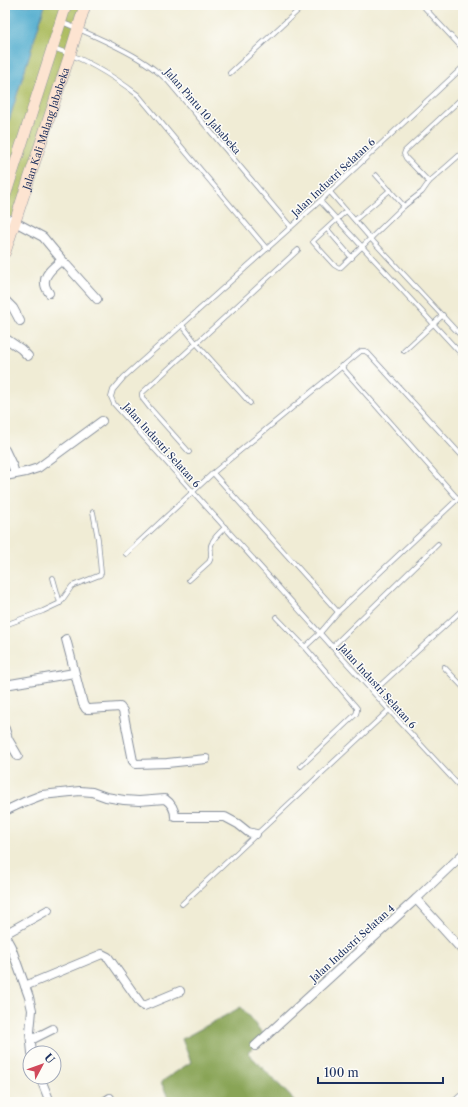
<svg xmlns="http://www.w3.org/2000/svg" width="468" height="1107" viewBox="0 0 468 1107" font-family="'Libre Caslon Text',serif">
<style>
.green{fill:#acbc5f;stroke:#64765e}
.forest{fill:#89a456;stroke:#526a5a}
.water{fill:#50acce;stroke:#366e96}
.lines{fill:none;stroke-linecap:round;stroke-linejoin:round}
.lane-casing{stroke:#868e9a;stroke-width:5.5}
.street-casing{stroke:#868e9a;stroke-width:10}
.secondary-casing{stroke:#868e9a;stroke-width:12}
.lane{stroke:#fff;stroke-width:4}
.street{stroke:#fff;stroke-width:8}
.secondary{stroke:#fde4d1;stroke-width:11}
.labels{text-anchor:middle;stroke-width:3;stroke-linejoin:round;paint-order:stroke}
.street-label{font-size:10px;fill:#1b2f5e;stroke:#fdfcf7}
</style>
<rect width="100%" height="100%" fill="#fdfcf7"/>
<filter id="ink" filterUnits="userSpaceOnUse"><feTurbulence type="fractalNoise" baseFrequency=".025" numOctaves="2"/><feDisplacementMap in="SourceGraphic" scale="8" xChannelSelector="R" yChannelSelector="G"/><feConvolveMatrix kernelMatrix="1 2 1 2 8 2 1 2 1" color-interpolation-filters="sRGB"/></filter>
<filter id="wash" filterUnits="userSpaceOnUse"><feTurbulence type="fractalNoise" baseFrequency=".012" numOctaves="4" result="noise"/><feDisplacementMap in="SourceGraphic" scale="16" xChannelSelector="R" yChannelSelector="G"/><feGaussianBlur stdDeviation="0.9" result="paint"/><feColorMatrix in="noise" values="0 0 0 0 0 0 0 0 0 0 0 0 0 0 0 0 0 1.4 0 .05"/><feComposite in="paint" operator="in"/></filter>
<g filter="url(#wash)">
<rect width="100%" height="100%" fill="#f0ecd5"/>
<polygon class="green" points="45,5 85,5 5,252 5,133"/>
<polygon class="forest" points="241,1007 264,1035 248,1053 296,1102 170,1102 161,1082 191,1062 182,1039"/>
<polygon class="water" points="11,5 45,5 5,133 5,26"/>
</g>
<g filter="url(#ink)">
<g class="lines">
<g class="lane-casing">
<g id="lane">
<polyline points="422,5 463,49"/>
<path d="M61 22C77 28 92 35 107 42 130 53 149 63 168 81L291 227"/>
<path d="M53 48C84 58 113 76 138 95L267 249"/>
<polyline points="463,67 320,201 124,377 113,390 111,397 114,404 389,710 463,790"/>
<polyline points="230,73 304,5"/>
<polyline points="376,175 404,206"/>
<polyline points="429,182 406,158 404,154 405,151 463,97"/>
<polyline points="330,192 371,239 463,338"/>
<polyline points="320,201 463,356"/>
<polyline points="346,211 313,241 313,242 334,265 339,268 341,267 404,206 422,192 429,182 463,152"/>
<polyline points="355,220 390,190"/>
<polyline points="327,229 352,258"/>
<polyline points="182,325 196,343 250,403"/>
<polyline points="404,351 443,315"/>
<polyline points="341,366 458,499"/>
<polyline points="189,452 150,408 143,399 142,396 142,393 298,250"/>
<polyline points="213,473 338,612"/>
<polyline points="126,554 213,473 361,351 365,351 368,353 463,457"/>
<polyline points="53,578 60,603"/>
<path d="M189 580 209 562C214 554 208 549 212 543 214 537 221 532 225 527"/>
<polyline points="276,617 305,647 357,708 357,711 356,714 301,766"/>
<polyline points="5,625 43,611 60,603 72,586 100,575 101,573 98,539 93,512"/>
<polyline points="305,647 320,633 338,612 463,494"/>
<polyline points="332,647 438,544"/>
<polyline points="444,667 463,687"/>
<polyline points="373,692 463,609"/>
<polyline points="182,904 389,710"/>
<polyline points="453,1102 463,1093"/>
</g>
</g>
<g class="street-casing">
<g id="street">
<polyline points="5,218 15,222 43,237 62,260 97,299"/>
<path d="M49 293C47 290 45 287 45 284 43 274 56 265 62 260"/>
<polyline points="5,300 13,308 20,321"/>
<polyline points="5,338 21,349 28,356"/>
<polyline points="5,450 13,467 15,474"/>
<polyline points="5,476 26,472 38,468 102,421"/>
<polyline points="66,639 83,704 86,709 89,709 120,707 123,711 133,761 136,764 167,763 206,759"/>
<polyline points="5,685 74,673"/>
<polyline points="5,729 8,739 18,756"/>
<path d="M5 811 24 802 42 795 80 791 92 792 106 797 124 800 139 801 165 799C171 803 175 810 175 817H225L238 824 248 832 256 834"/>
<polyline points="416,899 463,951"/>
<polyline points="5,934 48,910"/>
<polyline points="5,936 11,947 29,997 32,1010 30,1032 32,1053"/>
<polyline points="25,986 102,954 108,957 141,1004 144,1006 180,991"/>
<polyline points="31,1040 53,1029"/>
<polyline points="255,1046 416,899 463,854"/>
<polyline points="40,1077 50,1102"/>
<polyline points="104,1102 110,1098"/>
</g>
</g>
<g class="secondary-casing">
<g id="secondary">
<polyline points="5,196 66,5"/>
<path id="s1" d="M5 252 70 54 85 5"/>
</g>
</g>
<use href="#lane" class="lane"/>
<use href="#street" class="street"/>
<use href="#secondary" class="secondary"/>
</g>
</g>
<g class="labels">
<g class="street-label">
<text transform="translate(203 111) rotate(49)" y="4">Jalan Pintu 10 Jababeka</text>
<text dy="4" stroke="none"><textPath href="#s1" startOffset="130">Jalan Kali Malang Jababeka</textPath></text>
<text transform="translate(333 177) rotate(-43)" y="4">Jalan Industri Selatan 6</text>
<text transform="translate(162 445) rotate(48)" y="4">Jalan Industri Selatan 6</text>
<text transform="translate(378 686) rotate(48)" y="4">Jalan Industri Selatan 6</text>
<text transform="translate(352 943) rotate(-42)" y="4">Jalan Industri Selatan 4</text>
</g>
</g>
<rect width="468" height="1107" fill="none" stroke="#fdfcf7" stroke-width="20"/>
<g transform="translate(42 1065) rotate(49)"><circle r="19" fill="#fdfcf7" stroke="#a3aaba"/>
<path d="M0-3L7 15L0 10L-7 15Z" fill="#d1495b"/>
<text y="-6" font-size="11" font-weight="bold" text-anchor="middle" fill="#1b2f5e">U</text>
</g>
<path d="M318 1077v6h125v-6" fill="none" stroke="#1b2f5e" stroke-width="2"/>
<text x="324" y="1077" font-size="12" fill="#1b2f5e" stroke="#fdfcf7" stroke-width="3" paint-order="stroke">100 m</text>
</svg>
